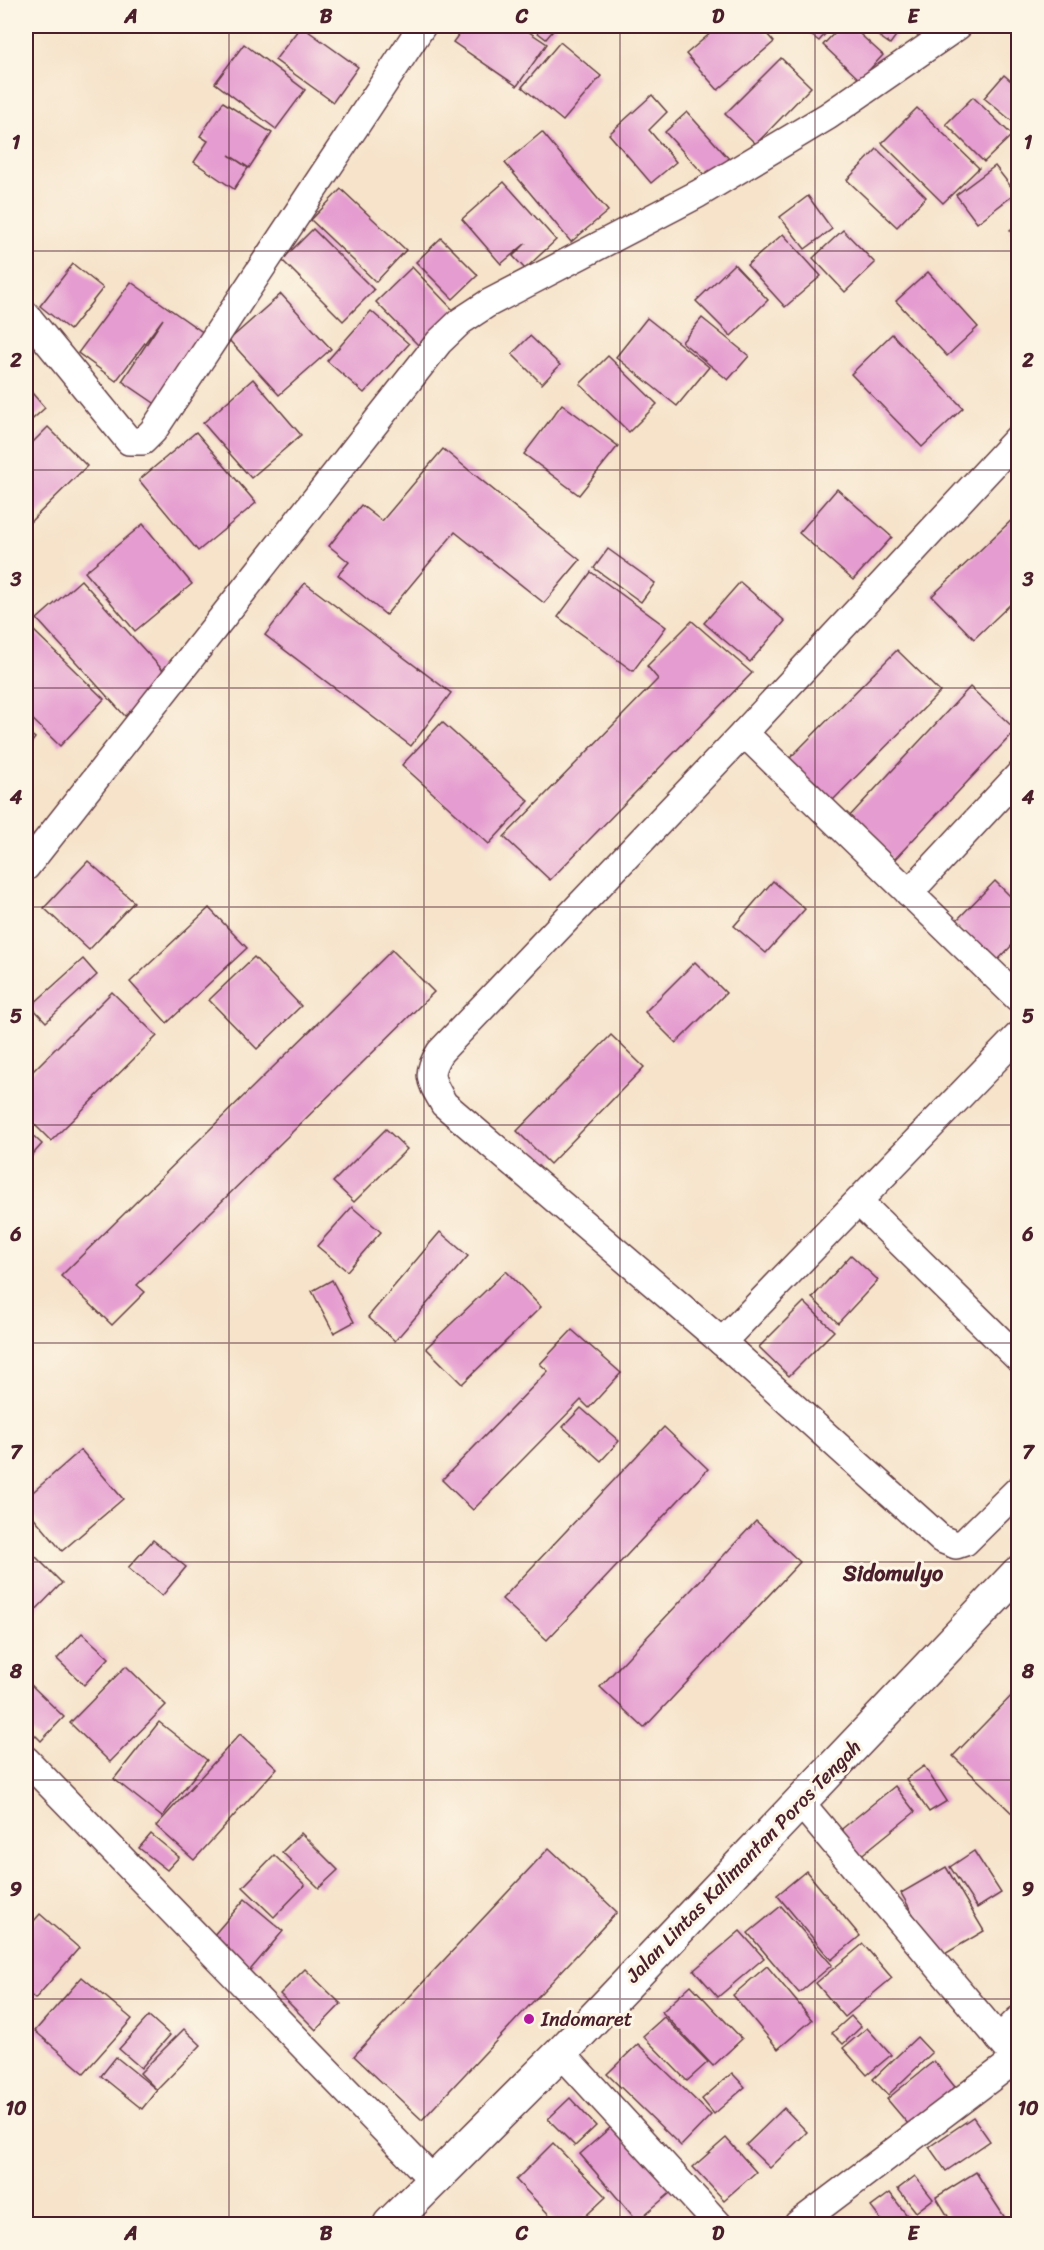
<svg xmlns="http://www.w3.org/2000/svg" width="1044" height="2250" viewBox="0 0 1044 2250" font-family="Sriracha,sans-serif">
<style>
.building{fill:#e59cd0}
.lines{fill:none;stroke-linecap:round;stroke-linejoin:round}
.minor-casing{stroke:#643c43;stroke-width:30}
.trunk-casing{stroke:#643c43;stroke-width:36}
.minor{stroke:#fff;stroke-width:27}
.trunk{stroke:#fff;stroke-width:33}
.grid{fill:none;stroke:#4a1f2b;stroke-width:1.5;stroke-opacity:0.55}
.poi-dot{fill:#b5179e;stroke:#fcf5e5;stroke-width:2}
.labels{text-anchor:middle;stroke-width:6;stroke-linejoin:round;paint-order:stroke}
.street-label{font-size:20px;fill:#4a1f2b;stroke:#fcf5e5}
.poi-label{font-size:20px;fill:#4a1f2b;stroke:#fcf5e5;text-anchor:start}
.quarter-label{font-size:22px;font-weight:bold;fill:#4a1f2b;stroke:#fcf5e5}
.neatline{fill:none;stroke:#4a1f2b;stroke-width:2}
.grid-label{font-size:20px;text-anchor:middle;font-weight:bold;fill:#4a1f2b}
</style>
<rect width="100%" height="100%" fill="#fcf5e5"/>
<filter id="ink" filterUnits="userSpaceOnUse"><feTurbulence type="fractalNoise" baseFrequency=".0167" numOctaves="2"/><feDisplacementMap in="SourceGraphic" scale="12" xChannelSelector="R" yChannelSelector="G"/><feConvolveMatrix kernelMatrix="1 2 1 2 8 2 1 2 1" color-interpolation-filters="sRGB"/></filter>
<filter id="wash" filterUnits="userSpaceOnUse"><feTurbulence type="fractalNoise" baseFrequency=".008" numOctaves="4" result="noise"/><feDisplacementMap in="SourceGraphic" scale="24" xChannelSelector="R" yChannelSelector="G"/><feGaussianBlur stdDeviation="1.35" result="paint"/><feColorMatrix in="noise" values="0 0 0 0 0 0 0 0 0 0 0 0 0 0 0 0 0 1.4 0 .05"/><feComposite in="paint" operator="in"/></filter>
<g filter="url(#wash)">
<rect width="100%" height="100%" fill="#f6e3ca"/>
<g id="blocks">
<g class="building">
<polygon points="301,26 358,67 333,102 275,60"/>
<polygon points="465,26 520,26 547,44 517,86 453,42"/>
<polygon points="529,26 557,26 546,39"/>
<polygon points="719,26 760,26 774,42 718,90 686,54"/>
<polygon points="799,26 832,26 819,41"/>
<polygon points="841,26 851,26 883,55 860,80 823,45"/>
<polygon points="864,26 903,26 890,44"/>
<polygon points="560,42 601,76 563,121 522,87"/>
<polygon points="244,44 305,90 276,129 215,83"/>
<polygon points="781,58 811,87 756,144 725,114"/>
<polygon points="1004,75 1018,87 1018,126 984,98"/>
<polygon points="652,95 667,112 649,130 676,162 651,183 609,134"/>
<polygon points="973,97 1012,135 984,162 946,124"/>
<polygon points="223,102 272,133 249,168 229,155 248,168 234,189 194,162 208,141 200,136"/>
<polygon points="917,108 979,168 943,203 882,143"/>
<polygon points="687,112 730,160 709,180 665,132"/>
<polygon points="542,132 608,211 571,242 505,163"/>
<polygon points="877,149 926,197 897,227 847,180"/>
<polygon points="995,166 1016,193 977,223 956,195"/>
<polygon points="504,182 556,240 525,269 513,256 526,243 501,264 462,219"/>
<polygon points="341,189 406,250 376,282 311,220"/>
<polygon points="808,196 832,229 805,249 780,217"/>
<polygon points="1018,224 1018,241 1010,230"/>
<polygon points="313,229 374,290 343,321 282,260"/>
<polygon points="843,230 875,263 845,292 813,258"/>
<polygon points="783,234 821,276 785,307 747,265"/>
<polygon points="441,238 478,275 453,299 416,262"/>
<polygon points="73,264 103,288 70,330 40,306"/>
<polygon points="734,264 768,300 731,336 696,301"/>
<polygon points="412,267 455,312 419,346 376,302"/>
<polygon points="928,272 978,327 947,356 896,301"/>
<polygon points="131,282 211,338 163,409 122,381 163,319 116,381 78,353"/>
<polygon points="281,294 331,349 279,395 229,340"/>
<polygon points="371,311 409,344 364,393 327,361"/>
<polygon points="647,318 709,367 677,406 616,357"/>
<polygon points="702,318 749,356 728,380 682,342"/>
<polygon points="892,334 963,408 922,447 851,374"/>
<polygon points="530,336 560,365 542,384 512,354"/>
<polygon points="608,356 657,404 629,432 580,384"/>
<polygon points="253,379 301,435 251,478 203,423"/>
<polygon points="26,386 45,408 26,425"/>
<polygon points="562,404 618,446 579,495 524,454"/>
<polygon points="48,427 87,466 26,526 26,449"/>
<polygon points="196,432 256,503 198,551 139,480"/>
<polygon points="443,449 580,560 544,603 455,532 386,615 338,575 349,562 329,546 361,505 382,521"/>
<polygon points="837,489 892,537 853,580 799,533"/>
<polygon points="1018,514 1018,597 974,639 932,596"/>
<polygon points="143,524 192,584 135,631 85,572"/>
<polygon points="608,549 655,583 641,602 594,568"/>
<polygon points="591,572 666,627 633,671 558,617"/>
<polygon points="81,580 168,676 125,716 37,619"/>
<polygon points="740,582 785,621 750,662 704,623"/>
<polygon points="305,583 451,693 411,746 265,635"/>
<polygon points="692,621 752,673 550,880 504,837 658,679 647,666"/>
<polygon points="31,628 104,699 60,746 26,713 26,634"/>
<polygon points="897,650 940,692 830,803 787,761"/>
<polygon points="970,687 1016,730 894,860 848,818"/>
<polygon points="442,722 529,801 489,844 402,765"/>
<polygon points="26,731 35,738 26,750"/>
<polygon points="88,861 134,902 89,950 44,908"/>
<polygon points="773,881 805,909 766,953 734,926"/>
<polygon points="995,881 1018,904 1018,939 995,963 954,923"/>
<polygon points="209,908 247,948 167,1023 130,982"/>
<polygon points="392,950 434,992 137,1285 145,1292 112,1325 61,1276"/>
<polygon points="254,957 301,1006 257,1049 209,1000"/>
<polygon points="83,959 97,975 46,1022 31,1006"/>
<polygon points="695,962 726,993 676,1043 645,1012"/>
<polygon points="112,992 157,1036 51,1141 26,1116 26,1078"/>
<polygon points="26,1029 32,1035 26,1042"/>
<polygon points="611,1035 644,1067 550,1164 517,1131"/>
<polygon points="26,1129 42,1144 26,1162"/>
<polygon points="386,1129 407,1149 354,1202 333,1182"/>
<polygon points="352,1207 381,1232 347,1271 317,1246"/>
<polygon points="440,1232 468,1256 395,1341 368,1317"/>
<polygon points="851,1255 878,1280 838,1323 812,1298"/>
<polygon points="506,1271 541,1307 462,1384 426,1348"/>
<polygon points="332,1280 354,1322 334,1333 312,1291"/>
<polygon points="804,1302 834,1331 789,1376 759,1347"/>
<polygon points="572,1330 621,1373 589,1408 581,1400 473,1510 442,1480 548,1371 540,1364"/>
<polygon points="581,1408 619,1441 601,1461 563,1427"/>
<polygon points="664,1427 708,1469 547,1640 502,1599"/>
<polygon points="81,1450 123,1499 62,1551 26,1508 26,1498"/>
<polygon points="756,1521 800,1562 644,1728 600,1687"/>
<polygon points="153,1540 186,1567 162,1596 128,1568"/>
<polygon points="26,1547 62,1583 26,1620"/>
<polygon points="82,1633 109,1658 84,1685 57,1659"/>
<polygon points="126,1666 166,1705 110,1762 70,1723"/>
<polygon points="26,1680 64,1717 41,1741 26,1726"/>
<polygon points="1018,1689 1018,1819 953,1756"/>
<polygon points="159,1722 207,1760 162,1817 114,1779"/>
<polygon points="240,1734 277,1768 194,1860 156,1826"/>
<polygon points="924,1766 947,1801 929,1812 906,1779"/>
<polygon points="895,1786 915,1812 859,1857 838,1832"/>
<polygon points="301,1833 338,1870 319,1888 282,1852"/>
<polygon points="151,1834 179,1857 167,1870 139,1848"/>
<polygon points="549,1848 617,1912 422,2120 354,2056"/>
<polygon points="974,1851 1001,1893 977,1908 950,1867"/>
<polygon points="274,1855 305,1885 274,1917 243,1887"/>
<polygon points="946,1867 984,1931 938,1958 901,1893"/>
<polygon points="806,1871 860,1936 831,1960 777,1895"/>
<polygon points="245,1899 283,1931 246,1975 207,1943"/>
<polygon points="781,1906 832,1965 799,1993 748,1933"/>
<polygon points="40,1914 79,1948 35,1999 26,1991 26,1930"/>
<polygon points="740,1931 764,1958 718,1997 694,1970"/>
<polygon points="863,1944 892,1978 845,2017 816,1983"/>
<polygon points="767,1966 812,2020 778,2049 733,1995"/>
<polygon points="305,1969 341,2004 316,2030 280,1994"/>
<polygon points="82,1977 132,2019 84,2073 35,2031"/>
<polygon points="691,1985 742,2039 713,2066 662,2012"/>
<polygon points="149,2016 170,2035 141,2068 119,2049"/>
<polygon points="851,2016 861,2027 843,2044 832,2033"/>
<polygon points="664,2017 708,2062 687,2081 643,2036"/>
<polygon points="867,2028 891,2055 867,2075 843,2048"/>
<polygon points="184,2029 201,2045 157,2090 140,2073"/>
<polygon points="917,2037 932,2053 888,2095 873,2079"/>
<polygon points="638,2044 711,2115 681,2146 607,2074"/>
<polygon points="116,2057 157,2090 142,2109 101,2076"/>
<polygon points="934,2061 955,2087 909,2125 887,2099"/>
<polygon points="732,2073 745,2087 714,2114 702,2099"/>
<polygon points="570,2098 596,2126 575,2146 548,2119"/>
<polygon points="784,2108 807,2132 770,2168 746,2145"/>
<polygon points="973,2117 990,2141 946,2171 929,2147"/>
<polygon points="618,2121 675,2189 637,2221 580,2154"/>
<polygon points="726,2138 756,2172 724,2200 693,2167"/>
<polygon points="553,2143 606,2197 577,2224 558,2224 516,2180"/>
<polygon points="976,2172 992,2198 1009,2224 952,2223 936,2197"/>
<polygon points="915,2176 933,2199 916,2212 898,2189"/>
<polygon points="890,2193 912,2222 909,2224 884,2224 871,2207"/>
</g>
</g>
</g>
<g filter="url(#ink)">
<use href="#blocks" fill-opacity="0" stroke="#643c43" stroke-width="1.5"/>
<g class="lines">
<g class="minor-casing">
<g id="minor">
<polyline points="26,315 129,441 143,441 153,431 422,26"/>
<path d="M1018 438 744 733 440 1052C425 1075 431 1081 444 1104L722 1342 941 1539 956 1545 965 1542 1018 1490"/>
<polyline points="744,733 1018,998"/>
<polyline points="26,867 439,342 461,321 487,304 698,194 828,116 958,26"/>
<polyline points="909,893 1018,776"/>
<polyline points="859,1202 1018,1358"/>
<polyline points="722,1342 1018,1036"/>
<polyline points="26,1760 433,2180"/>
<polyline points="800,1802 1018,2061"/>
<polyline points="999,2039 1018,2020"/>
<polyline points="561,2053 718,2224"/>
<polyline points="798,2224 1016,2059"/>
</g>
</g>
<g class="trunk-casing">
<polyline id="trunk" points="390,2224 561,2053 1018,1573"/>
</g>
<use href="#minor" class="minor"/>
<use href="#trunk" class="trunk"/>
</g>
</g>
<path class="grid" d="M229 26V2224M424 26V2224M620 26V2224M815 26V2224M26 251H1018M26 470H1018M26 688H1018M26 907H1018M26 1125H1018M26 1343H1018M26 1562H1018M26 1780H1018M26 1999H1018"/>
<circle class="poi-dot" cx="529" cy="2019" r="6"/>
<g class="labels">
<g class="street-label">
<text transform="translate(743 1861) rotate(-46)" y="7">Jalan Lintas Kalimantan Poros Tengah</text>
</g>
<g class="poi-label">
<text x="541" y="2026">Indomaret</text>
</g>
<g class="quarter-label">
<text x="893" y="1581">Sidomulyo</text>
</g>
</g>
<rect width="1044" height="2250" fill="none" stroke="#fcf5e5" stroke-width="66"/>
<rect x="33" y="33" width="978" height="2184" class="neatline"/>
<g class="grid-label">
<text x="131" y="23">A</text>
<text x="326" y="23">B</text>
<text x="522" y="23">C</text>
<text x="718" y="23">D</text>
<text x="913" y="23">E</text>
<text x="16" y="149">1</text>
<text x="1028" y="149">1</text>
<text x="16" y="367">2</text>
<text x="1028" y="367">2</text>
<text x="16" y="586">3</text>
<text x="1028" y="586">3</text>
<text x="16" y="804">4</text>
<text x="1028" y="804">4</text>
<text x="16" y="1023">5</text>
<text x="1028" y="1023">5</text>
<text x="16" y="1241">6</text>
<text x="1028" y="1241">6</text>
<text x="16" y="1459">7</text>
<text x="1028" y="1459">7</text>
<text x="16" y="1678">8</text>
<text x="1028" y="1678">8</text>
<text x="16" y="1896">9</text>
<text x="1028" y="1896">9</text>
<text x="16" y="2115">10</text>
<text x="1028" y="2115">10</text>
<text x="131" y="2240">A</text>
<text x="326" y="2240">B</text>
<text x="522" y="2240">C</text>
<text x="718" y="2240">D</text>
<text x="913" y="2240">E</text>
</g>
</svg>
